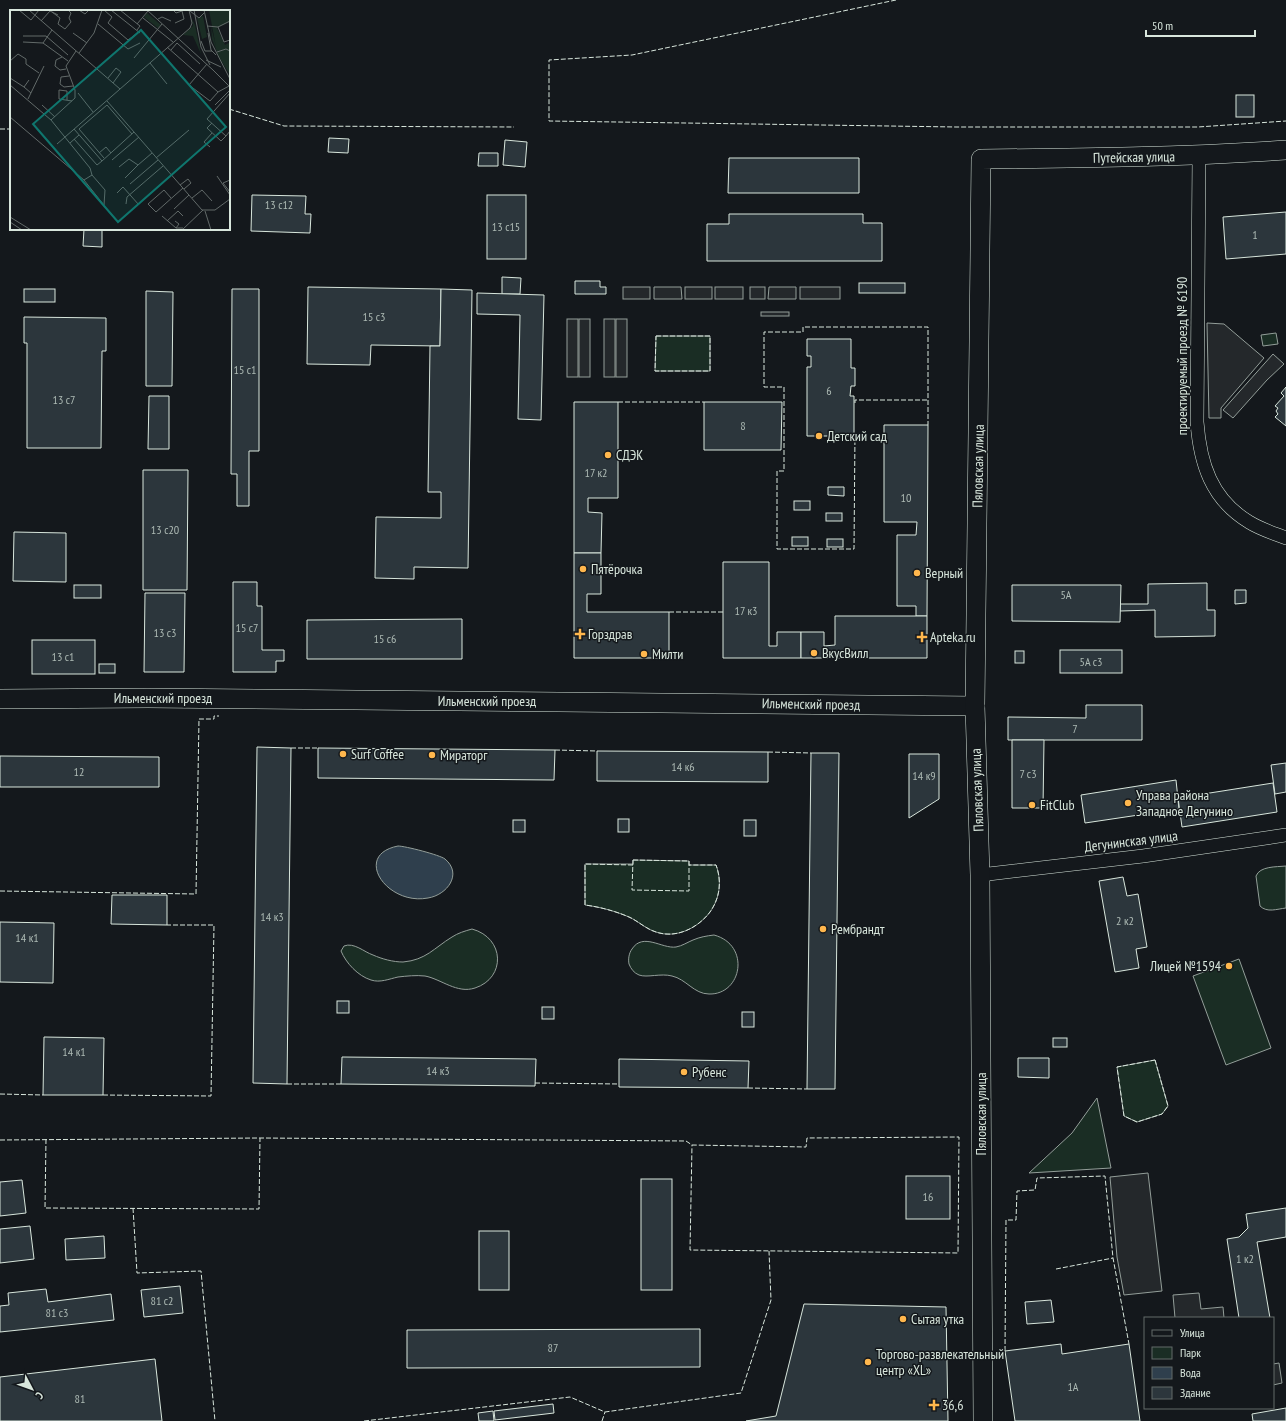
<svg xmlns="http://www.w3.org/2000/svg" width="1286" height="1421" viewBox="0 0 1286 1421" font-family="'PT Sans Narrow',sans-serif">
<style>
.green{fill:#1a2d24;stroke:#939e99}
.parking{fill:#24282b;stroke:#939e99}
.water{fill:#2f3f4d;stroke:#939e99}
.building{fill:#2c363c;stroke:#d8e6dc}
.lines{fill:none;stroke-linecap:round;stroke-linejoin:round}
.street-casing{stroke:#d8e6dc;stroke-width:14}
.secondary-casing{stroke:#d8e6dc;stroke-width:20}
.street{stroke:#14181c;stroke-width:13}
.secondary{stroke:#14181c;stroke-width:19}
.fence{stroke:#d8e6dc;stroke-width:1;stroke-dasharray:5 2;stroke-linecap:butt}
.poi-dot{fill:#ffb74d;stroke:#14181c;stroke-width:1.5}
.labels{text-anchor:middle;stroke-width:3;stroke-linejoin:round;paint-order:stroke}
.number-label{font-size:12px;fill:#adbab4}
.street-label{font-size:14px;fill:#d8e6dc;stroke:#14181c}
.poi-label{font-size:14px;fill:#d8e6dc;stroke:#14181c;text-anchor:start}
.inset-road{fill:none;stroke:#626a69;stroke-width:1}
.view{fill:#0f766e;fill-opacity:0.15;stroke:#0f766e;stroke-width:2}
.inset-edge{fill:none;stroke:#d8e6dc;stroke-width:2}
</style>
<rect width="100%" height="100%" fill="#14181c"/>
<g class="green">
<polygon points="1276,333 1278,344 1263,346 1261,335"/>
<polygon points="656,336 710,336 710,371 655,371"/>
<path d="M633 860 689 861V865H716C722 881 720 898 710 912 698 928 676 939 656 932 646 929 638 921 629 917 615 911 600 907 585 905V864H633Z"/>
<path d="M1286 866V908C1277 909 1267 913 1260 906L1256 876C1260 866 1276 867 1286 866Z"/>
<path d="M472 929C505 938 506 978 475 988 457 994 441 979 425 976 416 975 407 976 398 977 389 979 380 983 371 980 358 976 346 963 341 951L344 946C354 942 364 952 373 955 382 959 393 962 403 962 426 960 434 948 452 937 458 933 465 931 472 929Z"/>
<path d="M714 935C751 945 742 995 709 994 694 994 686 979 672 976 661 973 647 978 639 975 634 973 631 969 629 964 628 959 629 953 632 949 643 932 662 949 676 947 682 946 688 942 693 940 700 937 706 936 714 935Z"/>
<polygon points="1239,959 1271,1048 1226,1065 1193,976"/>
<polygon points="1155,1060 1168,1106 1162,1114 1137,1122 1124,1116 1117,1067"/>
<polygon points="1097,1098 1111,1168 1029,1173 1072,1133"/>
</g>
<g class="parking">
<rect x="623" y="287" width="27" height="12"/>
<polygon points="654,287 681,287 682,299 654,299"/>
<rect x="685" y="287" width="27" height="12"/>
<rect x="715" y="287" width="28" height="12"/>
<rect x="750" y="287" width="15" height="12"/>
<polygon points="769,287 796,287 796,299 768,299"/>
<rect x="800" y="287" width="40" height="12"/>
<rect x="761" y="312" width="28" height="4"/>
<rect x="567" y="319" width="11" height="58"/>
<rect x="579" y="319" width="11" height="58"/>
<rect x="604" y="319" width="11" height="58"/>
<rect x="616" y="319" width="11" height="58"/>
<polygon points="1207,323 1224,324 1264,358 1221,408 1221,418 1209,418"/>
<polygon points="1273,354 1284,364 1267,380 1233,418 1223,410"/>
<polygon points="1148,1173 1162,1291 1124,1295 1117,1257 1110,1177"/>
<polygon points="1199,1293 1201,1309 1223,1307 1224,1318 1175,1318 1173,1295"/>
<polygon points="1279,1363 1282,1383 1273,1385 1273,1364"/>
</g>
<path class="water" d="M398 846C405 846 440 855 445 859 463 874 447 895 428 898 387 906 352 855 398 846Z"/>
<g class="building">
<rect x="1236" y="95" width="18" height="22"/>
<polygon points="329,138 349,139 348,153 328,152"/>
<polygon points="505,140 527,142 525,167 503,165"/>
<polygon points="479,153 498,153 498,166 478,166"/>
<polygon points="729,158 859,158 859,193 728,193"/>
<polygon points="252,195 306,196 305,214 311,214 310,233 251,231"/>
<rect x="487" y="195" width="39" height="64"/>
<polygon points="1286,212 1286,254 1226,259 1223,217"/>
<polygon points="729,214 863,214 863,223 882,223 882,261 707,261 707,224 729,224"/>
<polygon points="84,229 102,229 102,247 83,246"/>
<polygon points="502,277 521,278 520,294 502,294"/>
<polygon points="575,281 600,281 600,287 606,287 606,294 575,294"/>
<rect x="859" y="283" width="46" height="10"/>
<polygon points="308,287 441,289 440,346 371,345 370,365 307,364"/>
<rect x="24" y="289" width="31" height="13"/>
<polygon points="232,289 259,289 259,451 249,451 249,506 237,506 237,474 231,474"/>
<polygon points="441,289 472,290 468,568 414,567 414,579 375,578 376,517 441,518 441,492 428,492 430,346 440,346"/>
<polygon points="146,291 173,292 172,386 146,386"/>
<polygon points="477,293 544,295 541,420 518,419 520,315 477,314"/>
<polygon points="24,317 106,318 106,351 102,351 101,448 27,448 27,343 24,343"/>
<polygon points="807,339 851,339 851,368 855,368 855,386 851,386 850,396 854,396 854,436 807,436 807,367 811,367 811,356 807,356"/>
<polygon points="1286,387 1286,426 1275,417 1278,414 1276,411 1278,408 1275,406 1284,396 1281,393"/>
<polygon points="149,396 169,396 169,449 148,449"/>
<polygon points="574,402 618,402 618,498 588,498 588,512 602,513 601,553 574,553"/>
<polygon points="704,402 782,402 781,450 704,450"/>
<polygon points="884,425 928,425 927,616 916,616 916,606 897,606 897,535 916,535 917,522 884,522"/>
<polygon points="143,470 188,470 187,590 143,590"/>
<polygon points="828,487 844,487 844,496 828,495"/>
<rect x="794" y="501" width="16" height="9"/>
<rect x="826" y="513" width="16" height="8"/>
<polygon points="14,532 66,533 66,582 13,581"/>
<rect x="792" y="537" width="16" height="9"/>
<rect x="827" y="539" width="16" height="8"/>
<polygon points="574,553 601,553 601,594 587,594 587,612 669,612 669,658 574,658"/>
<polygon points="723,562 769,562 769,646 777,646 777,632 801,632 801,658 723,658"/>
<polygon points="233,582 257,582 257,606 262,606 262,650 284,650 284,661 276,661 276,672 233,672"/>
<polygon points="1207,583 1207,610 1215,610 1215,636 1155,637 1155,610 1120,611 1120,604 1148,604 1148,584"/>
<rect x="74" y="585" width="27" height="13"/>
<polygon points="1012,585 1121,585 1120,622 1012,621"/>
<polygon points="1235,590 1246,590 1246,603 1235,604"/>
<polygon points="145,593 185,593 184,672 144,672"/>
<polygon points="835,616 927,616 927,658 801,658 801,632 824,632 824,646 835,645"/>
<polygon points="462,619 462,659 307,659 307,620"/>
<rect x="32" y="640" width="63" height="34"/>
<rect x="1060" y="650" width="62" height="23"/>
<rect x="1015" y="651" width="9" height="12"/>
<rect x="99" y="664" width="16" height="9"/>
<polygon points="1086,705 1142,705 1142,740 1008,740 1008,717 1086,718"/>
<polygon points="1012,740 1044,740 1043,808 1012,808"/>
<polygon points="257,747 291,748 287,1084 253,1083"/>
<polygon points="318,748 555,750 554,780 318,778"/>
<polygon points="597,751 768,752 768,782 597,781"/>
<polygon points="811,753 839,753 835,1089 807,1089"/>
<polygon points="909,754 939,754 939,799 909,818"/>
<polygon points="0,756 159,757 159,787 0,787"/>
<polygon points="1286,763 1286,792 1275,794 1271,765"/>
<polygon points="1176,780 1179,809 1085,823 1081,795"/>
<polygon points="1273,783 1277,812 1182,827 1178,798"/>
<rect x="618" y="819" width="11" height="13"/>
<rect x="513" y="820" width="12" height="12"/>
<rect x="744" y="820" width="12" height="16"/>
<polygon points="1123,877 1127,896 1138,894 1147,947 1136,949 1139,968 1115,972 1099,881"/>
<polygon points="112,895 167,895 167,925 111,924"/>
<polygon points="0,922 54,923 53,983 0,982"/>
<rect x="337" y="1001" width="12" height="12"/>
<rect x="542" y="1007" width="12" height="12"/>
<rect x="742" y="1012" width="12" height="15"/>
<polygon points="44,1037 104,1038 103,1095 43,1095"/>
<rect x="1053" y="1038" width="14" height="9"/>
<polygon points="342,1057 536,1059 535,1086 341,1084"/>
<polygon points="1018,1058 1049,1058 1049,1078 1018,1077"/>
<polygon points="619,1059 749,1061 748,1088 619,1087"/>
<rect x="906" y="1176" width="44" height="43"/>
<rect x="641" y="1179" width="31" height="111"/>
<polygon points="22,1180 26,1213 0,1216 0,1182"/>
<polygon points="1286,1208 1286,1237 1257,1242 1270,1318 1239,1318 1227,1239 1239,1237 1248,1228 1246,1214"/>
<polygon points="30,1226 34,1259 0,1263 0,1229"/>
<rect x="479" y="1231" width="30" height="59"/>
<polygon points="104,1236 105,1258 66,1260 65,1239"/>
<polygon points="180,1286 183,1313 144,1317 141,1290"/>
<polygon points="46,1289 48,1302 111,1294 114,1320 0,1332 0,1306 9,1305 8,1293"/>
<polygon points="1051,1300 1054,1322 1027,1324 1025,1302"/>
<polygon points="804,1304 946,1307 948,1421 746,1421 776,1416"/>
<polygon points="700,1329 700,1367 407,1368 407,1330"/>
<polygon points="1061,1344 1062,1354 1129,1344 1140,1421 1015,1421 1005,1351"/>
<polygon points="155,1359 162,1421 0,1421 0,1377"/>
<polygon points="553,1404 554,1413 495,1420 494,1411"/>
<polygon points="1286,1408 1286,1421 1253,1421 1252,1414"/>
<polygon points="493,1411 494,1421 479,1421 478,1413"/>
</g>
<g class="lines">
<g class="street-casing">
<g id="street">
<path d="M1199 156 1197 422C1200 463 1211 499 1249 522 1260 529 1273 533 1286 538"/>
<polyline points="980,875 1143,856 1286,835"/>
</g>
</g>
<g class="secondary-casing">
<g id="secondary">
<polyline points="0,699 148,698 975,706"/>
<path d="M983 1421 980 875 975 706 981 159C1083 158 1184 157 1286 150"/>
</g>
</g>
<use href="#street" class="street"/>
<use href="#secondary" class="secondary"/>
<g class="fence">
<polyline points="896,0 632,55 549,60 549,121 956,127 1198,127 1286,121"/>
<polyline points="229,109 284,126 514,127"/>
<polyline points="0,129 11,129"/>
<polygon points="656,336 710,336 710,371 655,371"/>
<polyline points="618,402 704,402"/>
<polyline points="855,403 855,400 928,400"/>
<polyline points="855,433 854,549 777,549 777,471 784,471 784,387 764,387 764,332 803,332 803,327 928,327 928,425"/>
<polyline points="669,612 724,612"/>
<polyline points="291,748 318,748"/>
<polyline points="555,750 597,751"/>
<polyline points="768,752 811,753"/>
<polygon points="633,860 689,861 689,891 632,890"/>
<path d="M633 865 585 864V905C600 907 615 911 629 917 638 921 646 929 656 932 676 939 698 928 710 912 720 898 722 881 716 865H689"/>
<polyline points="0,891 196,894 199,719 214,719 214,716 219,716"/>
<polygon points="1155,1060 1168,1106 1162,1114 1137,1122 1124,1116 1117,1067"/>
<polyline points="535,1083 619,1084"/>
<polyline points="287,1084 341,1084"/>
<polyline points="748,1088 807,1089"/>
<polyline points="0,1094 43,1095"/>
<polyline points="103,1095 211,1096 214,925 167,925"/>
<polyline points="46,1139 45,1208 259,1209 260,1138"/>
<polyline points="0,1140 260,1138 686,1141 692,1145 806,1147 807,1138 959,1137 958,1253 690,1250 692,1145"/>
<polyline points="133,1208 137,1273 201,1271 215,1421"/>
<polyline points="1056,1269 1113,1258"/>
<polyline points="1005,1351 1006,1220 1016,1220 1017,1191 1035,1190 1037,1178 1105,1176 1113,1258 1129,1344"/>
<polyline points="364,1421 570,1397 605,1412 741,1393 771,1300 769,1251"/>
<polyline points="602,1421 605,1412"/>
</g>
</g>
<g class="poi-dot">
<circle cx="819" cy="436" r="4"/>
<circle cx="608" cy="455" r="4"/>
<circle cx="583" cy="569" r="4"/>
<circle cx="917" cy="573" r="4"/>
<path d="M578 628h4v4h4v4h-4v4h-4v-4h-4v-4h4z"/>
<path d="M920 631h4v4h4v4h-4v4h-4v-4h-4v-4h4z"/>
<circle cx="814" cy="653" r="4"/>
<circle cx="644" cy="654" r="4"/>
<circle cx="343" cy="754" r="4"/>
<circle cx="432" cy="755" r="4"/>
<circle cx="1128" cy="803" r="4"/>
<circle cx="1032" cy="805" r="4"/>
<circle cx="823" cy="929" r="4"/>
<circle cx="1229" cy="966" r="4"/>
<circle cx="684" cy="1072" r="4"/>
<circle cx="903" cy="1319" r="4"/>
<circle cx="868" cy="1362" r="4"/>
<path d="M932 1399h4v4h4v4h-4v4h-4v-4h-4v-4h4z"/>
</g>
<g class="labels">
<g class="number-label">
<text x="279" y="209">13 с12</text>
<text x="506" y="231">13 с15</text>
<text x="1255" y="239">1</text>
<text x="374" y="321">15 с3</text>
<text x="245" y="374">15 с1</text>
<text x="829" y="395">6</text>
<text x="64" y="404">13 с7</text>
<text x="743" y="430">8</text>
<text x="596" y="477">17 к2</text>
<text x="906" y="502">10</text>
<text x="165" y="534">13 с20</text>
<text x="1066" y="599">5А</text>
<text x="746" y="615">17 к3</text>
<text x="247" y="632">15 с7</text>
<text x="165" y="637">13 с3</text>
<text x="385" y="643">15 с6</text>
<text x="63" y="661">13 с1</text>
<text x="1091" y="666">5А с3</text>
<text x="1075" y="733">7</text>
<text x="683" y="771">14 к6</text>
<text x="79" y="776">12</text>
<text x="1028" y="778">7 с3</text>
<text x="924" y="780">14 к9</text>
<text x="272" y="921">14 к3</text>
<text x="1125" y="925">2 к2</text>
<text x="27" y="942">14 к1</text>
<text x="74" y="1056">14 к1</text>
<text x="438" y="1075">14 к3</text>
<text x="928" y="1201">16</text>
<text x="1245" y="1263">1 к2</text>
<text x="162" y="1305">81 с2</text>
<text x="57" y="1317">81 с3</text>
<text x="553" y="1352">87</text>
<text x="1073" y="1391">1А</text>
<text x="80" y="1403">81</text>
</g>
<g class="street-label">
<text transform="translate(1134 157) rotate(-1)" y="5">Путейская улица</text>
<text transform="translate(1182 356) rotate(-90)" y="5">проектируемый проезд № 6190</text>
<text transform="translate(978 466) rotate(-89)" y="5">Пяловская улица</text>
<text x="163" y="703">Ильменский проезд</text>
<text x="487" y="706">Ильменский проезд</text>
<text transform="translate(811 704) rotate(1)" y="5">Ильменский проезд</text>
<text transform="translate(977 790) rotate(-92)" y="5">Пяловская улица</text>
<text transform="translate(1131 841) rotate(-7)" y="5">Дегунинская улица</text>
<text transform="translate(981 1114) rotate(-90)" y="5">Пяловская улица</text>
</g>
<g class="poi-label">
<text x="827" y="441">Детский сад</text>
<text x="616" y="460">СДЭК</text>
<text x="591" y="574">Пятёрочка</text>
<text x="925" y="578">Верный</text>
<text x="588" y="639">Горздрав</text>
<text x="930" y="642">Apteka.ru</text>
<text x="822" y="658">ВкусВилл</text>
<text x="652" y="659">Милти</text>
<text x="351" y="759">Surf Coffee</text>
<text x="440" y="760">Мираторг</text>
<text x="1136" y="800">Управа района<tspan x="1136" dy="16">Западное Дегунино</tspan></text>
<text x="1040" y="810">FitClub</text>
<text x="831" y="934">Рембрандт</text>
<text x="1221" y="971" text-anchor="end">Лицей №1594</text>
<text x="692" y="1077">Рубенс</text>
<text x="911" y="1324">Сытая утка</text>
<text x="876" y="1359">Торгово-развлекательный<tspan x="876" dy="16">центр «XL»</tspan></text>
<text x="942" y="1410">36,6</text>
</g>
</g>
<g transform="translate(10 10)">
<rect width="220" height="220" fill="#14181c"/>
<path d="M199 0H220V12L207 18 215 35 220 32V65L209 47 202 29 201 16 206 37ZM137 3 151 15 148 18 134 7ZM193 6 197 27 192 29 187 8ZM182 9 185 15 191 44 183 26 173 25 183 16Z" fill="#1a2d24"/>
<path class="inset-road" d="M9 0 21 10 29 0M19 0 110 79M69 0 75 4 79 0M94 0 102 7 98 13 118 30 129 22M101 0 130 23M110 0 130 16 127 20M137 0 203 60M184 0 191 37 200 55M194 0 201 32 220 69M164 1 166 3 172 1 174 9 165 13M180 1 189 8 194 3M42 2 50 8 48 14 55 19 61 12 59 8 61 3 58 0M133 8 163 32M148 9 152 7 161 11M31 11 40 1 48 5M88 14 118 39 130 33M127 14 138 1M197 16 208 17 220 11M208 17 214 32 220 30M63 23 77 33M198 23 201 40 206 45M13 26H36L58 45M191 31 195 41H202M13 32 33 33 58 51M33 33 42 20M157 37 208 82 219 76M161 40 167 33 190 54M207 42 216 39 220 41M69 43 84 23 92 0M52 47 46 50 45 56 50 60 56 59M124 48 152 14M196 50 211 57M0 51 8 44 16 49V54L29 63M140 53 157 74M197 54 179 75 200 91 208 82M203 60 220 77M59 66 51 67 50 74 54 77 63 76M0 68 14 77M98 68 106 58 111 62 103 73M19 70 14 77 21 83M0 75 41 110 80 158 82 165 95 180 94 195M68 83 83 102M220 83 197 109 216 126 220 121M18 89 34 56M57 90V81L49 80V89L62 91M97 91 192 200H205L220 189M32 95 45 107M205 95 220 80M0 107 74 170 82 165M41 110 65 88V80L56 56 66 41M202 113 197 118 211 131 216 126M64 119 92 151 87 155 64 129M69 119 97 95 122 124M69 119 94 148M60 133 69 125M47 134 180 18 182 13 179 0M200 137 194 132 202 123M89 143 96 137 101 143M146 148 179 120M102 150 129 127M92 151 124 122M109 157 119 149 128 155 142 143M207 166 220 185M115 168 128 155M74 170 93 194M220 170 213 173 220 182M120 174 148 150M170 175 178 169 181 173 174 179M107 183 113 177 129 195M161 188 154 180 138 194 146 202 173 178M182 188 192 180 202 191M116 194 117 187 153 156M164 199 179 185M195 201 201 220M152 206 166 218M0 207 21 220M157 211 168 201 173 206M165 211 169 214 166 218H173M0 212 12 220M172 220 193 200"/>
<path class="view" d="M131 20 216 117 108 212 23 114Z"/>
<rect width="220" height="220" class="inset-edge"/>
</g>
<rect x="1144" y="1317" width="130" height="92" fill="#14181c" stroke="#626a69"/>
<rect x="1152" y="1330" width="20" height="6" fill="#14181c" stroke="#626a69"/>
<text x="1180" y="1337" font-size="12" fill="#d8e6dc">Улица</text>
<rect x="1152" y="1347" width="20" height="12" fill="#1a2d24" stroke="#626a69"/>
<text x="1180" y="1357" font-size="12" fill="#d8e6dc">Парк</text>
<rect x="1152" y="1367" width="20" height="12" fill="#2f3f4d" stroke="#626a69"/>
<text x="1180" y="1377" font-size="12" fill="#d8e6dc">Вода</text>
<rect x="1152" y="1387" width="20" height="12" fill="#2c363c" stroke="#626a69"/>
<text x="1180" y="1397" font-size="12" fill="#d8e6dc">Здание</text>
<g transform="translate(32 1389) rotate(131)" stroke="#14181c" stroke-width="3" paint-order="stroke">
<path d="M0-3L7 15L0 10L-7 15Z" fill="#d8e6dc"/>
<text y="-6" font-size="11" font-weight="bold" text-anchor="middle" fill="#d8e6dc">С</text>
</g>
<path d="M1146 30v6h109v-6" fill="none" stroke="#d8e6dc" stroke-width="2"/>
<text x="1152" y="30" font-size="12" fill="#d8e6dc" stroke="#14181c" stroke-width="3" paint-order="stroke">50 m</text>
</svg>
